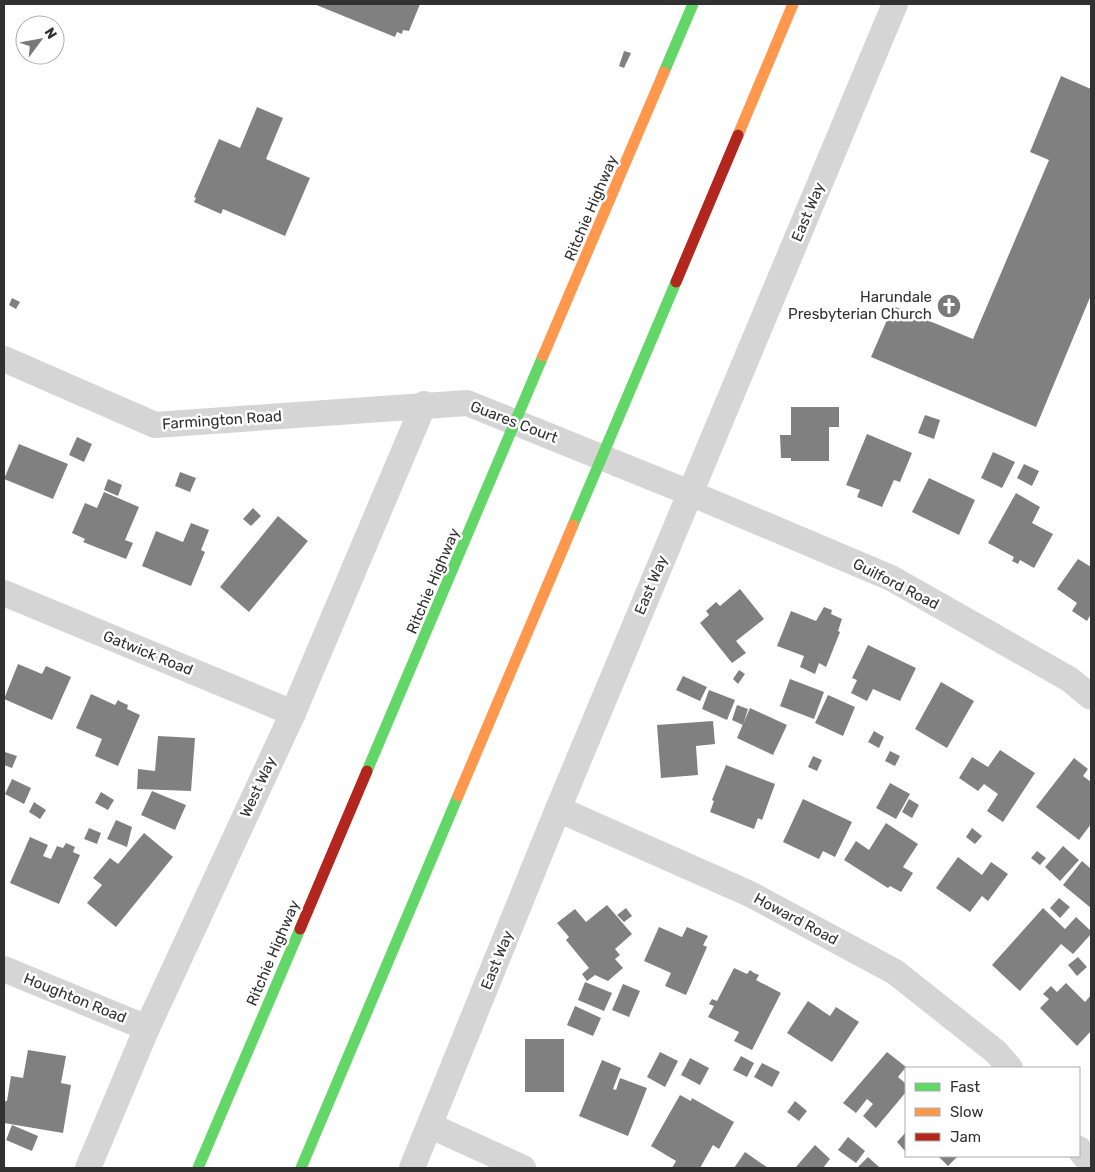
<svg xmlns="http://www.w3.org/2000/svg" width="1095" height="1172" viewBox="0 0 1095 1172" font-family="Rubik,sans-serif">
<style>
.building{fill:#808080}
.lines{fill:none;stroke-linecap:round;stroke-linejoin:round}
.street{stroke:#d5d5d5;stroke-width:26}
.fast{stroke:#63d668;stroke-width:11}
.slow{stroke:#ff974d;stroke-width:11}
.jam{stroke:#b3261e;stroke-width:11}
.labels{text-anchor:middle;stroke-width:5;stroke-linejoin:round;paint-order:stroke}
.street-label{font-size:15px;fill:#313131;stroke:#fff}
.poi-label{font-size:15px;fill:#313131;stroke:#fff;text-anchor:end}
</style>
<rect width="100%" height="100%" fill="#fff"/>
<g class="building">
<polygon points="314,4 420,4 409,31 403,30 402,34 397,32 395,37"/>
<polygon points="624,51 631,53 624,68 619,66"/>
<polygon points="1061,76 1091,89 1091,295 1036,427 871,357 893,306 973,339 1049,160 1030,152"/>
<polygon points="257,107 283,118 266,159 310,178 285,236 223,209 221,214 194,202 196,198 194,197 219,139 240,148"/>
<polygon points="12,298 20,302 16,309 9,305"/>
<polygon points="791,407 839,407 839,427 829,427 829,461 791,461 791,458 781,458 780,435 791,435"/>
<polygon points="925,415 940,420 934,439 918,433"/>
<polygon points="867,434 912,453 900,482 894,480 882,507 857,497 860,490 846,485"/>
<polygon points="77,437 92,444 84,462 69,455"/>
<polygon points="19,444 68,464 53,499 4,479"/>
<polygon points="993,452 1015,462 1002,488 981,478"/>
<polygon points="1024,464 1039,471 1032,486 1017,478"/>
<polygon points="180,472 196,478 190,492 175,486"/>
<polygon points="929,478 975,500 959,535 912,512"/>
<polygon points="108,479 122,485 118,496 104,490"/>
<polygon points="104,492 139,507 125,540 133,543 126,559 83,542 85,539 72,533 85,503 97,508"/>
<polygon points="1016,493 1040,507 1032,523 1053,534 1034,568 1020,560 1018,564 1012,561 1014,557 988,543"/>
<polygon points="253,508 261,516 251,526 243,519"/>
<polygon points="278,516 308,541 249,612 220,587"/>
<polygon points="191,523 209,530 201,550 205,552 191,586 142,566 156,531 183,542"/>
<polygon points="1078,559 1091,567 1091,614 1087,621 1072,611 1077,603 1057,589"/>
<polygon points="740,589 764,619 736,641 746,653 732,663 700,623 709,615 706,611 716,602 720,606"/>
<polygon points="824,607 832,610 831,614 842,619 838,631 840,632 826,667 819,663 815,674 800,667 804,656 777,646 791,611 816,621"/>
<polygon points="868,645 916,668 900,701 873,689 867,701 851,693 857,680 852,678"/>
<polygon points="18,664 42,674 46,666 71,677 52,720 4,699"/>
<polygon points="739,670 745,674 738,684 733,679"/>
<polygon points="683,676 707,687 700,701 676,690"/>
<polygon points="790,679 824,692 814,719 780,706"/>
<polygon points="941,682 974,701 947,748 915,729"/>
<polygon points="709,690 735,700 727,720 702,709"/>
<polygon points="91,694 115,705 118,700 121,702 128,705 127,709 140,715 118,766 95,756 102,739 76,728"/>
<polygon points="828,695 855,707 843,736 815,723"/>
<polygon points="737,705 748,709 743,725 732,720"/>
<polygon points="750,708 787,725 773,755 737,738"/>
<polygon points="713,721 715,744 696,746 698,775 661,778 657,725"/>
<polygon points="874,731 884,737 879,748 868,742"/>
<polygon points="158,736 195,738 191,791 137,789 138,769 155,771"/>
<polygon points="1000,750 1035,773 1003,822 987,811 998,794 984,784 978,791 959,778 972,757 988,767"/>
<polygon points="890,751 900,756 895,766 885,761"/>
<polygon points="5,752 17,756 12,768 4,765"/>
<polygon points="813,756 822,760 817,771 808,767"/>
<polygon points="1074,758 1088,769 1083,776 1091,782 1091,824 1079,840 1036,807"/>
<polygon points="726,765 775,784 762,820 758,818 754,829 710,812 714,801 712,800"/>
<polygon points="12,779 31,788 24,804 5,794"/>
<polygon points="890,783 910,794 896,819 876,808"/>
<polygon points="152,791 186,805 175,830 141,815"/>
<polygon points="101,792 114,800 108,810 95,803"/>
<polygon points="803,799 852,822 835,857 823,851 819,859 783,842"/>
<polygon points="909,799 919,805 912,818 902,812"/>
<polygon points="34,802 46,810 40,819 29,812"/>
<polygon points="116,820 132,827 127,847 107,839"/>
<polygon points="886,823 918,844 903,867 913,873 901,892 890,886 888,888 844,860 856,841 869,850"/>
<polygon points="89,828 101,833 97,844 84,839"/>
<polygon points="972,828 982,836 975,844 966,837"/>
<polygon points="144,833 173,857 116,927 87,903 102,885 93,878 110,858 118,864"/>
<polygon points="30,837 48,845 43,856 51,859 57,846 63,848 66,843 75,847 73,852 80,855 59,904 10,883"/>
<polygon points="1063,846 1079,860 1060,881 1045,867"/>
<polygon points="1037,851 1046,858 1040,865 1031,858"/>
<polygon points="958,857 982,875 991,862 1008,874 988,901 982,896 970,912 936,888"/>
<polygon points="1082,861 1091,869 1091,908 1063,885"/>
<polygon points="1059,898 1070,907 1060,918 1050,908"/>
<polygon points="607,905 632,934 615,949 620,955 615,959 623,968 608,981 595,975 587,981 582,974 589,968 566,940 569,937 557,923 575,909 586,922"/>
<polygon points="626,908 632,916 624,922 617,915"/>
<polygon points="1043,908 1065,929 1076,917 1091,931 1091,934 1073,954 1061,944 1020,991 992,965"/>
<polygon points="659,927 682,937 687,927 708,936 703,945 707,947 686,995 665,986 671,973 644,961"/>
<polygon points="1078,957 1087,967 1077,976 1068,965"/>
<polygon points="734,968 747,974 750,970 754,973 759,975 756,980 781,993 752,1050 734,1041 739,1032 708,1017 714,1006 709,1004 712,999 717,1001"/>
<polygon points="585,982 612,993 604,1011 578,1000"/>
<polygon points="1066,983 1085,1002 1091,995 1091,1031 1077,1046 1040,1008 1049,999 1043,994 1051,986 1057,992"/>
<polygon points="623,984 640,991 629,1017 612,1010"/>
<polygon points="808,1001 830,1016 836,1007 859,1022 832,1062 787,1033"/>
<polygon points="575,1006 601,1018 593,1036 567,1025"/>
<rect x="525" y="1039" width="39" height="53"/>
<polygon points="28,1050 66,1056 61,1083 71,1085 63,1133 4,1123 4,1101 7,1101 11,1076 23,1078"/>
<polygon points="660,1052 678,1061 665,1087 647,1077"/>
<polygon points="887,1052 906,1067 898,1077 906,1084 906,1092 876,1128 863,1116 873,1104 867,1099 856,1113 843,1103"/>
<polygon points="741,1056 754,1063 747,1077 733,1070"/>
<polygon points="690,1058 709,1068 700,1085 681,1075"/>
<polygon points="602,1060 621,1068 613,1089 616,1090 620,1078 647,1088 628,1136 579,1116"/>
<polygon points="762,1063 780,1072 772,1087 754,1077"/>
<polygon points="680,1095 691,1101 692,1098 734,1122 719,1149 713,1145 700,1168 672,1168 676,1161 651,1146"/>
<polygon points="795,1101 807,1111 799,1121 787,1112"/>
<polygon points="12,1125 38,1136 32,1151 6,1140"/>
<polygon points="906,1132 906,1152 897,1142"/>
<polygon points="848,1137 865,1151 856,1163 838,1150"/>
<polygon points="815,1145 830,1159 823,1168 795,1168"/>
<polygon points="745,1152 768,1168 734,1168"/>
<polygon points="938,1156 958,1156 948,1166"/>
<polygon points="868,1157 878,1166 880,1168 857,1168"/>
</g>
<g class="lines">
<g class="street">
<polyline points="4,359 155,425 467,403 690,493 891,578 1069,679 1091,697"/>
<polyline points="4,593 293,713"/>
<polyline points="558,809 750,894 895,972 996,1052 1010,1068"/>
<polyline points="4,969 147,1028"/>
<polyline points="431,1126 523,1168"/>
<polyline points="1079,1149 1091,1164"/>
<polyline points="88,1168 147,1028 293,713 424,404"/>
<polyline points="412,1168 558,809 895,4"/>
</g>
<g class="fast">
<polyline points="664,72 693,4"/>
<polyline points="573,525 676,282"/>
<polyline points="367,771 543,356"/>
<polyline points="198,1168 300,929"/>
<polyline points="301,1168 458,796"/>
</g>
<g class="slow">
<polyline points="738,135 793,4"/>
<polyline points="543,356 664,72"/>
<polyline points="458,796 573,525"/>
</g>
<g class="jam">
<polyline points="676,282 738,135"/>
<polyline points="300,929 367,771"/>
</g>
</g>
<defs>
<g id="church-disc" transform="scale(1.25)"><circle r="9.5" fill="#797979" stroke="#fff"/><path d="M-1.2-6h2.4v3.5h3.3v2.4h-3.3V6h-2.4V-.1h-3.3v-2.4h3.3Z" fill="#fff"/></g>
</defs>
<g fill-rule="evenodd">
<use href="#church-disc" x="949" y="306"/>
</g>
<g class="labels">
<g class="street-label">
<text transform="translate(591 208) rotate(-67)" y="5">Ritchie Highway</text>
<text transform="translate(808 212) rotate(-67)" y="5">East Way</text>
<text transform="translate(222 420) rotate(-4)" y="5">Farmington Road</text>
<text transform="translate(514 422) rotate(21)" y="5">Guares Court</text>
<text transform="translate(433 581) rotate(-67)" y="5">Ritchie Highway</text>
<text transform="translate(896 584) rotate(27)" y="5">Guilford Road</text>
<text transform="translate(651 585) rotate(-67)" y="5">East Way</text>
<text transform="translate(148 653) rotate(22)" y="5">Gatwick Road</text>
<text transform="translate(258 787) rotate(-65)" y="5">West Way</text>
<text transform="translate(796 919) rotate(28)" y="5">Howard Road</text>
<text transform="translate(273 953) rotate(-67)" y="5">Ritchie Highway</text>
<text transform="translate(497 960) rotate(-68)" y="5">East Way</text>
<text transform="translate(75 998) rotate(22)" y="5">Houghton Road</text>
</g>
<g class="poi-label">
<text x="932" y="302">Harundale<tspan x="932" dy="17">Presbyterian Church</tspan></text>
</g>
</g>
<rect width="1095" height="1172" fill="none" stroke="#313131" stroke-width="10"/>
<rect x="905" y="1067" width="175" height="90" fill="#ffffff" stroke="#adadad"/>
<rect x="915" y="1083" width="25" height="8" fill="#63d668" stroke="#adadad"/>
<text x="950" y="1092" font-size="15" fill="#313131">Fast</text>
<rect x="915" y="1108" width="25" height="8" fill="#ff974d" stroke="#adadad"/>
<text x="950" y="1117" font-size="15" fill="#313131">Slow</text>
<rect x="915" y="1133" width="25" height="8" fill="#b3261e" stroke="#adadad"/>
<text x="950" y="1142" font-size="15" fill="#313131">Jam</text>
<g transform="translate(40 40) rotate(58)"><circle r="24" fill="#ffffff" stroke="#adadad"/>
<path d="M0-4L9 19L0 12L-9 19Z" fill="#797979"/>
<text y="-8" font-size="14" font-weight="bold" text-anchor="middle" fill="#313131">N</text>
</g>
</svg>
